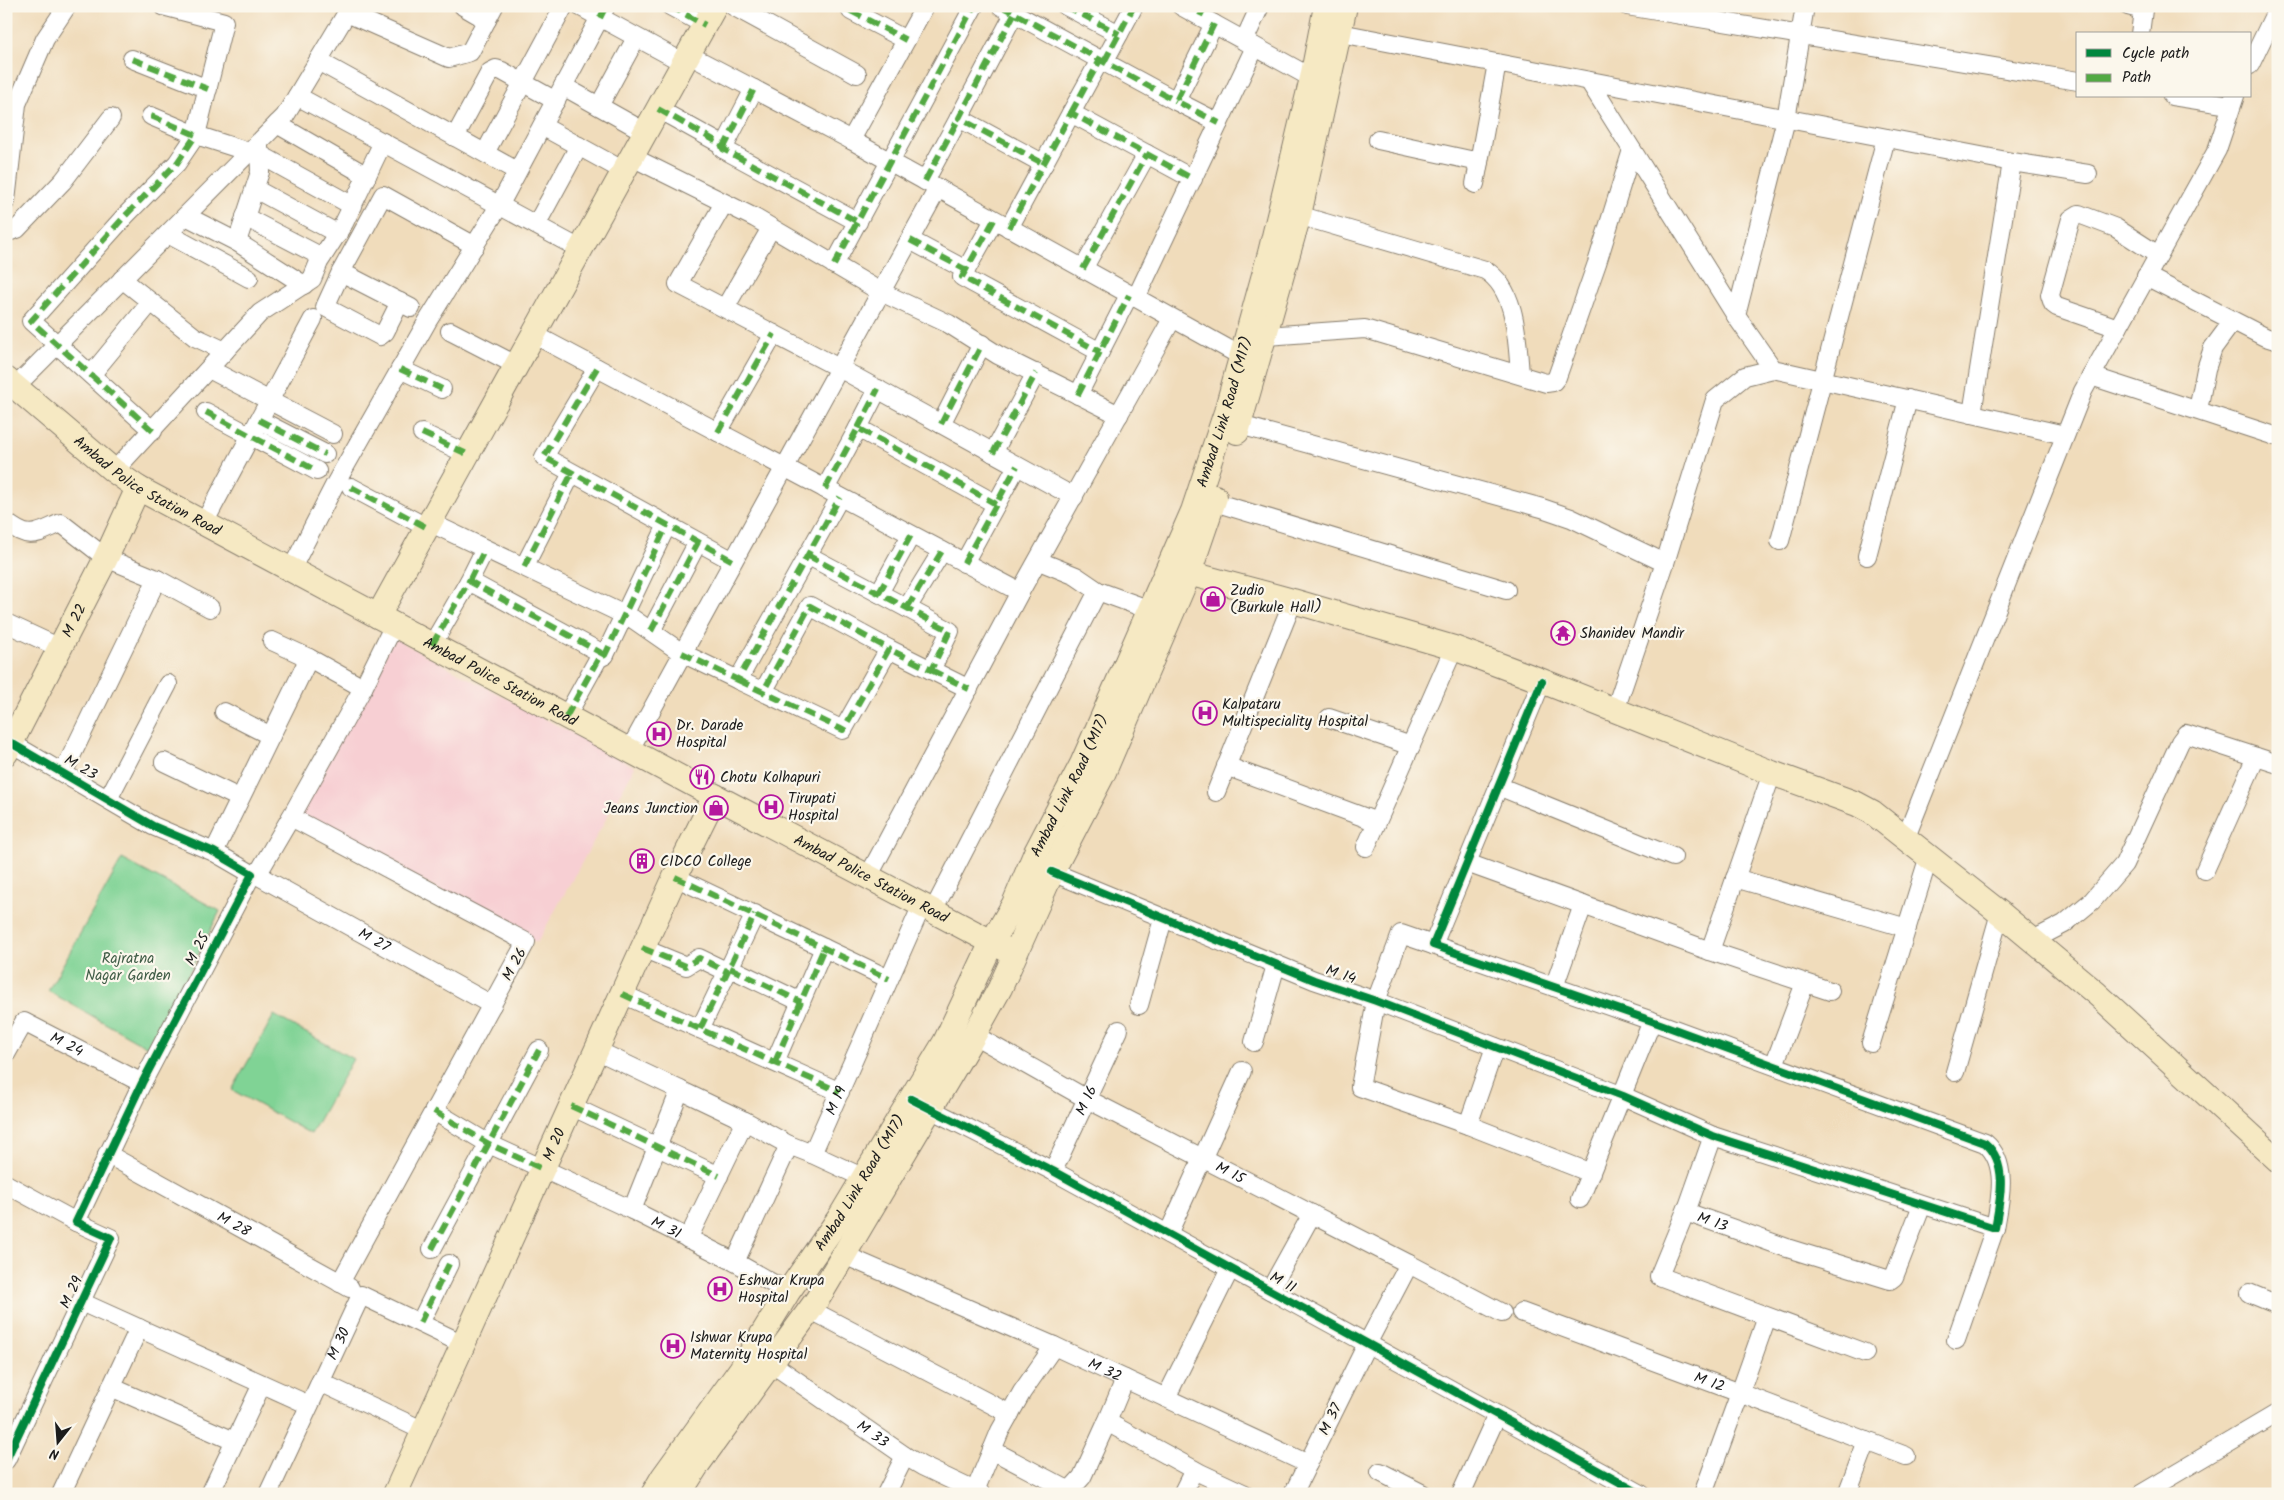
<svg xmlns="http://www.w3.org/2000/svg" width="2284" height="1500" viewBox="0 0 2284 1500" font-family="Kalam,sans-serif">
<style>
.built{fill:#f7cfd3}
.green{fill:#80d395;stroke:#4e7858}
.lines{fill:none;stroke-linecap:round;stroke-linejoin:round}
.street-casing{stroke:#867c6c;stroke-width:20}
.secondary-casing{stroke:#867c6c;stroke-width:26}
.street{stroke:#fff;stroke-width:18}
.secondary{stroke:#f6e9c3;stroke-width:24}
.quiet{stroke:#52a943;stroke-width:6;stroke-dasharray:12 6;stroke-linecap:butt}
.cycleway-casing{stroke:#fbf7ec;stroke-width:11}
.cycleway{stroke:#00873e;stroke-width:8}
.labels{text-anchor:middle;stroke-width:4.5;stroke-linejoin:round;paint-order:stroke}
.street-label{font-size:15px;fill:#1c1c1c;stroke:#fbf7ec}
.poi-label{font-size:15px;fill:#1c1c1c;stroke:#fbf7ec;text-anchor:start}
.park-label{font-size:15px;fill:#3f5c46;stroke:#fbf7ec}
</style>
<rect width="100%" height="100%" fill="#fbf7ec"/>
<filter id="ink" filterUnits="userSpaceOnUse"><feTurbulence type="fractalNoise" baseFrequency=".02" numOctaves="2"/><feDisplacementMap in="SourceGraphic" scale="10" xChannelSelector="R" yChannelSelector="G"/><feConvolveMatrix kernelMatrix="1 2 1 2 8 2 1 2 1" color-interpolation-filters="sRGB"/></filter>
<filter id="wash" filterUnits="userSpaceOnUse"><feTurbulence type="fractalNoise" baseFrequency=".0096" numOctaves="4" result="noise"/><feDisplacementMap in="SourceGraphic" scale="20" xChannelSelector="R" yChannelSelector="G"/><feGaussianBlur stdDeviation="1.12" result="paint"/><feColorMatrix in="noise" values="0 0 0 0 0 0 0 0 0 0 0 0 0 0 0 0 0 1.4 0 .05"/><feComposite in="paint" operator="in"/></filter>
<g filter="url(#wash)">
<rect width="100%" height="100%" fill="#f0dcbb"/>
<polygon class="built" points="390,636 635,767 537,943 297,814"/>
<g class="green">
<polygon points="122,859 220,911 151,1049 48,991"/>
<polygon points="274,1015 353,1059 311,1134 232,1090"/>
</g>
</g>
<g filter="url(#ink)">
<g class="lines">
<g class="street-casing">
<g id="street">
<polyline points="163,6 224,22 196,135 249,152"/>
<polyline points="463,6 487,20"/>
<polyline points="579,6 684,63"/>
<polyline points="670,6 705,25"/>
<polyline points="733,6 857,74"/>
<polyline points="1001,6 1176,101"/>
<polyline points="1066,6 1119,34"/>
<polyline points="1181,6 1312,78"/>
<polyline points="1627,6 2078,81"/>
<polyline points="2128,6 2143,10 2140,34"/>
<polyline points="851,11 906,40"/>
<polyline points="347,13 449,58 470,52 494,6"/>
<polyline points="1014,14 959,118 1044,164"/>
<polyline points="1214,24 1176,101 1219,123"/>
<polyline points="1340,33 2012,162 2088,174"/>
<polyline points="1244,41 1260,6"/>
<polyline points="689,55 851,140 925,6"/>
<polyline points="132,59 208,89"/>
<polyline points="318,61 517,171"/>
<polyline points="1104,62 1134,6"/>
<polyline points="2250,65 2278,7"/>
<polyline points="1589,81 1736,316 1786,119 1805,6"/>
<polyline points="563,86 645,132"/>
<polyline points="297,96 580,249"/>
<polyline points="2172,96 2230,105"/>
<polyline points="599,106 636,38"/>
<polyline points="658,109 721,144 723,149 858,222"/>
<polyline points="1071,113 1100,60"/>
<polyline points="151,116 196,135 177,163 125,216 31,321 153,431"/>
<polyline points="277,124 367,176"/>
<polyline points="542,126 624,171"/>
<polyline points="455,137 490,72 496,69 502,71 556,101"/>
<polyline points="851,140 1241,356"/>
<polyline points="1378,140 1479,162"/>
<polyline points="723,149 754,89"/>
<polyline points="485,153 564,6"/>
<polyline points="259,154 353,206"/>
<polyline points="632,157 755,218 881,292 949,324 998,355 1119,415"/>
<polyline points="925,181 959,118"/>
<polyline points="1475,184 1497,63"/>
<polyline points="255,189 338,234"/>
<polyline points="6,201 17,104 45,39 67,6"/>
<polyline points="724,203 678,284 839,368 1074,497"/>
<path d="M1288 212 1485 270C1517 289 1517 341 1520 374"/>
<polyline points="186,216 237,242 304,285"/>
<polyline points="245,217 322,257"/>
<polyline points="994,220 962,277 1100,352"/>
<polyline points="536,225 579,146"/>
<polyline points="1009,228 1071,113 1193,179"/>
<polyline points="6,229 11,231 17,229 63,181 111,118"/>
<polyline points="168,234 249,278"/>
<polyline points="910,240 966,270"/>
<polyline points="237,242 260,172 259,146"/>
<polyline points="834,265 974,6"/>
<polyline points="1083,269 1147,154"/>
<polyline points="341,272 325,307 380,336 385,332 400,302"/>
<polyline points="2146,276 2265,337 2278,341"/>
<polyline points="122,279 151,302"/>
<polyline points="1136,298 1255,47"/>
<polyline points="411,308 341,272 383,195 475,246"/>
<polyline points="725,308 771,228"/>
<polyline points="1736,316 1773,369 2065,435"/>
<polyline points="2118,328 2057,307 2053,304 2050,295 2071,219 2079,214 2116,228 2158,255"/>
<polyline points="450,331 516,365"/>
<polyline points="533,334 1020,592"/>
<polyline points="1266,336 1365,329 1546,383 1553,382 1557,377 1597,263 1632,150"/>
<polyline points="597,368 544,457 733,561"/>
<polyline points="209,369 333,434"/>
<polyline points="400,369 442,389"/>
<polyline points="91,375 151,302 195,337 225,351"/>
<polyline points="2091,376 2278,437"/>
<polyline points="15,387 285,116 351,6"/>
<polyline points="1078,395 1129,295"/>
<polyline points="2198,410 2206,369 2213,348 2233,321"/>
<polyline points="206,412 317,471"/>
<polyline points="1972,414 2012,162"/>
<polyline points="259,420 325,454"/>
<polyline points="1229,422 1542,508 1571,518 1665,563"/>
<polyline points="941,424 982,344"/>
<polyline points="858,428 878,389"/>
<polyline points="718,432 774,334"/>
<polyline points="422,433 467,454"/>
<polyline points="993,453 1036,373"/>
<polyline points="114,471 260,313 312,279 319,262 344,223 383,142"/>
<polyline points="351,487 426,527"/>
<polyline points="825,489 858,428 996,504"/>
<polyline points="1214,502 1506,590"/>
<path d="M6 522C30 541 35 534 61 523L106 558 157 579"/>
<polyline points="429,522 633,619 682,653 738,680 840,497"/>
<polyline points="204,523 313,319"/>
<polyline points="1780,541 1886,138"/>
<polyline points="807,555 950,631 931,670 889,649"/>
<polyline points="1867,556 1908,399"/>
<polyline points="1039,561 1076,576 1098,591 1150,610"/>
<polyline points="964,563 1017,466"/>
<polyline points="524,567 572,473"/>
<polyline points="291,570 334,486 427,322 499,206 606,6"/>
<polyline points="469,581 485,549"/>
<polyline points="879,593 911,535"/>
<polyline points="907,608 942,551"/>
<polyline points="6,623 60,648"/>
<polyline points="651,631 698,542"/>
<polyline points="272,641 309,658"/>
<polyline points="432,645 469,581 605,655"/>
<polyline points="931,670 969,689"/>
<polyline points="738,680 843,730 889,649 810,606 763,692"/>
<polyline points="1615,710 1665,563 1715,400 1745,376 1773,369"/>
<polyline points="224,712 271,736"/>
<polyline points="566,717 598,659 605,655 667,525"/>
<polyline points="1329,718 1411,746"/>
<polyline points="629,751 938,188"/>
<polyline points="164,762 239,798"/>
<polyline points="1226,766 1377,822"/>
<polyline points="63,773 157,579 210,608"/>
<polyline points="1498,786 1673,857"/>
<polyline points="1216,792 1293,601"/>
<polyline points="108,799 168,684"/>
<polyline points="291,817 363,688 394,625"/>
<polyline points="1906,837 2083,391 2217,150 2235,96"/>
<polyline points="1366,847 1454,648"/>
<polyline points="214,852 309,658 363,688"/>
<polyline points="1467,863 1710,951 1830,991"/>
<polyline points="2205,870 2256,757"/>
<path d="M1052 872 1314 980 1376 1001 1623 1096 1713 1136 1995 1228C2000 1201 2009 1163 1985 1143L1652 1021 1433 945 1542 681"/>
<polyline points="252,874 257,875 291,817 526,942 340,1283"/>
<path id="s1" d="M257 875 492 1005"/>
<polyline points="675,877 889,979"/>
<polyline points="868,877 1020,592 1172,319"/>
<polyline points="1735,878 1907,928"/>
<polyline points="933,911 1098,591"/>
<polyline points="2033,940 2064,924 2092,901 2124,864 2180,742 2186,734 2278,764"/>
<polyline points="1433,945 1401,934 1376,1001 1360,1087 1468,1125 1591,1173"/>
<polyline points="642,948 686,966 699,958 728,972"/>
<polyline points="1710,951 1772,773"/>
<polyline points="730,968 801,1002"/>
<polyline points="1554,987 1583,905"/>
<polyline points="622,994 840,1092"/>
<polyline points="1139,1005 1163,919"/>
<polyline points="700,1029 755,914"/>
<path id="s2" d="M974 1035 1087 1099 1409 1264 1367 1344 1293 1494"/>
<polyline points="1254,1042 1276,965"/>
<polyline points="1871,1043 1929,856"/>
<polyline points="596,1050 680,1090"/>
<path id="s3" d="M6 1054 24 1022 142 1083"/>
<polyline points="775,1062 824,948"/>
<polyline points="1774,1065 1805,983"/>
<polyline points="1955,1072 2000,913"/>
<polyline points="920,1104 1053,1171 1641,1494"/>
<polyline points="571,1106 719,1176"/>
<path id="s4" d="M434 1111 489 1144 632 1210 735 1262 788 1292"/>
<polyline points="745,1121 789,1145"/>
<polyline points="1468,1125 1495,1047"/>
<path id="s5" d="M1713 1136 1686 1212 1787 1248 1890 1280 1894 1277 1922 1205"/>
<path id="s6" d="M107 1154 350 1288"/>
<polyline points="812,1154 864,1178"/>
<path id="s7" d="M1053 1171 1119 1030"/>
<polyline points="6,1184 76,1222"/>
<polyline points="1580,1199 1652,1021"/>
<polyline points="1687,1208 1659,1276 1865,1353"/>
<polyline points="632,1210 680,1090 745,1121 688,1239"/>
<polyline points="1168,1234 1242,1071"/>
<polyline points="432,1249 539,1050"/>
<polyline points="844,1255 1054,1346"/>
<path id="s8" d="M735 1262 789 1145 812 1154 922 905"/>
<polyline points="1409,1264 1502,1313"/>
<polyline points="1270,1290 1312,1214"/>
<polyline points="2249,1293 2278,1305"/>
<polyline points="81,1302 309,1405"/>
<polyline points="809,1309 1010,1414"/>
<path id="s9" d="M1521 1312 1740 1393 1703 1494"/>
<polyline points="1767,1317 1740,1393 1906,1456"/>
<polyline points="420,1323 449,1264"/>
<polyline points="1956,1340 1995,1228"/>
<path id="s10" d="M771 1363 905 1456 922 1466 981 1494"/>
<polyline points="320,1382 424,1431"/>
<polyline points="111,1387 234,1441"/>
<polyline points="1166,1398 1230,1269"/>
<polyline points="1107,1422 1125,1379"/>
<polyline points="992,1450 1066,1489 1072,1488 1082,1477 1107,1422 1200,1473 1245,1494"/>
<polyline points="6,1460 111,1238 76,1222 142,1083 252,874 214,852 153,826 11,743"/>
<polyline points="1380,1472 1423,1494"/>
<path id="s11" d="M975 1491 1000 1431 1022 1392 1054 1346 1308 1464"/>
<polyline points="61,1494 139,1328"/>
<polyline points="210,1494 262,1384"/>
<path id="s12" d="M268 1494 361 1295 463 1344"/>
<polyline points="886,1494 905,1456"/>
<polyline points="1182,1494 1194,1470"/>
<polyline points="1461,1494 1497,1415"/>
<polyline points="1847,1494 1867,1441"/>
<polyline points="2141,1494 2278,1413"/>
</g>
</g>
<g class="secondary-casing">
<g id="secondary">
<path id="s13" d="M6 379 114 471 138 488 715 796 1005 949"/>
<polyline points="1237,432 1299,215 1345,6"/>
<polyline points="1173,569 1293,601 1454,648 1542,681 1772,773 1857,804 1872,812 2000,913 2097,994 2278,1160"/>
<polyline points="378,616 715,6"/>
<path id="s14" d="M6 753 106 558 138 488"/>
<path id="s15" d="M395 1494 675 877 715 796"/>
<path id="s16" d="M653 1494 663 1477 741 1369 788 1292 840 1217 945 1042 992 942 1014 904 1036 852 1082 764 1193 511 1226 412 1270 253 1312 78 1326 6"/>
<polyline points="679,1494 698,1464 817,1300 974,1035 1000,988 1052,872 1103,774 1189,573 1215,497"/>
</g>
</g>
<use href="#street" class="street"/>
<use href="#secondary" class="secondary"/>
<g class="quiet">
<polyline points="350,6 351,7"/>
<polyline points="670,6 705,25"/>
<polyline points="843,6 851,11 854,6"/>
<polyline points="1001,6 1176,101"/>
<polyline points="1066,6 1119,34"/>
<polyline points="851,11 906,40"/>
<polyline points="1014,14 959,118 1044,164"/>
<polyline points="1200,16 1205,6"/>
<polyline points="600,18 606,6"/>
<polyline points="1214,24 1176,101 1219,123"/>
<polyline points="132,59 208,89"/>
<polyline points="1104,62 1134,6"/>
<polyline points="658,109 721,144 723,149 858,222"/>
<polyline points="1071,113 1100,60"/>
<polyline points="151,116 196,135 177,163 125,216 31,321 153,431"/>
<polyline points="723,149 754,89"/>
<polyline points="6,163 10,165"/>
<polyline points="925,181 959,118"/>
<polyline points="994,220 962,277 1100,352"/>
<polyline points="1009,228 1071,113 1193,179"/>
<polyline points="910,240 966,270"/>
<polyline points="834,265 974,6"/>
<polyline points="1083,269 1147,154"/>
<polyline points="597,368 544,457 733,561"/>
<polyline points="400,369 442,389"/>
<polyline points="1078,395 1129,295"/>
<polyline points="206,412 317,471"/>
<polyline points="259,420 325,454"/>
<polyline points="941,424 982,344"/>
<polyline points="858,428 878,389"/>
<polyline points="718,432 774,334"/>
<polyline points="422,433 467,454"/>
<polyline points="993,453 1036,373"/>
<polyline points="351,487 426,527"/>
<polyline points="825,489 858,428 996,504"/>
<polyline points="807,555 950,631 931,670 889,649"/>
<polyline points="964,563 1017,466"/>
<polyline points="524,567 572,473"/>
<polyline points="469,581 485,549"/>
<polyline points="879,593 911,535"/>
<polyline points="907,608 942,551"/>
<polyline points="651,631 698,542"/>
<polyline points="432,645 469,581 605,655"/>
<polyline points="682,653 738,680 840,497"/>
<polyline points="931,670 969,689"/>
<polyline points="738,680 843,730 889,649 810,606 763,692"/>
<polyline points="566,717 598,659 605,655 667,525"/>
<polyline points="675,877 889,979"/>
<polyline points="642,948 686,966 699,958 728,972"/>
<polyline points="730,968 801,1002"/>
<polyline points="622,994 840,1092"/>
<polyline points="700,1029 755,914"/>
<polyline points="775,1062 824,948"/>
<polyline points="571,1106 719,1176"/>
<polyline points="434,1111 489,1144 543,1169"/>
<polyline points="432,1249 539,1050"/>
<polyline points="420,1323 449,1264"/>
</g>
<g class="cycleway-casing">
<g id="cycleway">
<path d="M1052 872 1314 980 1376 1001 1623 1096 1713 1136 1995 1228C2000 1201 2009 1163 1985 1143L1652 1021 1433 945 1542 681"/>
<polyline points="911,1099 1053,1171 1641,1494"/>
<polyline points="6,1460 111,1238 76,1222 142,1083 252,874 214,852 153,826 11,743"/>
</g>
</g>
<use href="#cycleway" class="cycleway"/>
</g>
</g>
<defs>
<g id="shop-ring" transform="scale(1.25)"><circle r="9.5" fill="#fbf7ec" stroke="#b5179e" stroke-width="1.5"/><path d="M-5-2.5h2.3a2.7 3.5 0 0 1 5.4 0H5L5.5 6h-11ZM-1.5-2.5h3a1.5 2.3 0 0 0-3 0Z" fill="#b5179e"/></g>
<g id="temple-ring" transform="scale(1.25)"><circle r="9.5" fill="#fbf7ec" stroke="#b5179e" stroke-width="1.5"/><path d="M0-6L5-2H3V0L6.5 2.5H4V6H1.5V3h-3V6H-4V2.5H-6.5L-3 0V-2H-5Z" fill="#b5179e"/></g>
<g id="hospital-ring" transform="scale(1.25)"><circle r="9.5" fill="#fbf7ec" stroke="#b5179e" stroke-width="1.5"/><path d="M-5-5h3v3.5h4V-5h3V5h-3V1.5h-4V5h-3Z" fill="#b5179e"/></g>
<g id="restaurant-ring" transform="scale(1.25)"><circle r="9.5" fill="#fbf7ec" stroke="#b5179e" stroke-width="1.5"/><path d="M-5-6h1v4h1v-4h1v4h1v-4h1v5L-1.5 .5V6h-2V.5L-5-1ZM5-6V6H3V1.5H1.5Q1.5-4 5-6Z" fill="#b5179e"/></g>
<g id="building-ring" transform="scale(1.25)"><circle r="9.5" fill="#fbf7ec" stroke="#b5179e" stroke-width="1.5"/><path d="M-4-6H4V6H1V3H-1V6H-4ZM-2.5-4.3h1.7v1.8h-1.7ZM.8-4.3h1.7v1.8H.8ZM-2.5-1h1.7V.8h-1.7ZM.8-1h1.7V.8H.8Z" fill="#b5179e"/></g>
</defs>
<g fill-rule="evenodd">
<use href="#shop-ring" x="1213" y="599"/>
<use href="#temple-ring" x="1563" y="633"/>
<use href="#hospital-ring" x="1205" y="713"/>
<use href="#hospital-ring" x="659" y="734"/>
<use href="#restaurant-ring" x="702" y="777"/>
<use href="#hospital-ring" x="771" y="807"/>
<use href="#shop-ring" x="716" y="808"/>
<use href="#building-ring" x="642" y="861"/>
<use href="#hospital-ring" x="720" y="1289"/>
<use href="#hospital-ring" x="673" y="1346"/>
</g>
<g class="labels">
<g class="street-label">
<text dy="5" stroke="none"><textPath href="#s16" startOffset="1229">Ambad Link Road (M17)</textPath></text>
<text dy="5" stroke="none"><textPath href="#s13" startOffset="178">Ambad Police Station Road</textPath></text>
<text dy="5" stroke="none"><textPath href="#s14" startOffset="149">M 22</textPath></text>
<text dy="5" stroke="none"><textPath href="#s13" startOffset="582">Ambad Police Station Road</textPath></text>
<text transform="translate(81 767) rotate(30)" y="5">M 23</text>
<text dy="5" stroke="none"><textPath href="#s16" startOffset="824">Ambad Link Road (M17)</textPath></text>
<text dy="5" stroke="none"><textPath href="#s13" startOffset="1002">Ambad Police Station Road</textPath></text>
<text dy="5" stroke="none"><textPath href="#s1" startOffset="134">M 27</textPath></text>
<text transform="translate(197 949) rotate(-62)" y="5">M 25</text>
<text transform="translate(514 964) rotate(-61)" y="5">M 26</text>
<text transform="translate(1341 974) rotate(19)" y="5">M 14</text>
<text dy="5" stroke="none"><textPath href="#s3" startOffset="85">M 24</textPath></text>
<text dy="5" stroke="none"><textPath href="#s8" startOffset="212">M 19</textPath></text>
<text dy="5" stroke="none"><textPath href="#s7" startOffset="78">M 16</textPath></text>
<text dy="5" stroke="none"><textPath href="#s15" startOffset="384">M 20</textPath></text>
<text dy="5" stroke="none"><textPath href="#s2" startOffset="291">M 15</textPath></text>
<text dy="5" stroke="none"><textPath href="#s16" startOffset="374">Ambad Link Road (M17)</textPath></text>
<text dy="5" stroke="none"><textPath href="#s5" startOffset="109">M 13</textPath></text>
<text dy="5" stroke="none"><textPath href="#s6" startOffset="145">M 28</textPath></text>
<text dy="5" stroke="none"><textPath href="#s4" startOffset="260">M 31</textPath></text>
<text transform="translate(1283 1282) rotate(29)" y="5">M 11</text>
<text transform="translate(71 1292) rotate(-65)" y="5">M 29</text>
<text dy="5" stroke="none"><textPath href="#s12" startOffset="166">M 30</textPath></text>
<text dy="5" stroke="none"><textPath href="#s11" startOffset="222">M 32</textPath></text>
<text dy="5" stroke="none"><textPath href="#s9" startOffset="201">M 12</textPath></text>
<text transform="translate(1330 1419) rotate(-64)" y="5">M 37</text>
<text dy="5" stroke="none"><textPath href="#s10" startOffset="124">M 33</textPath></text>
</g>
<g class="poi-label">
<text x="1230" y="595">Zudio<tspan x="1230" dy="17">(Burkule Hall)</tspan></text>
<text x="1580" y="638">Shanidev Mandir</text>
<text x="1222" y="709">Kalpataru<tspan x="1222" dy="17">Multispeciality Hospital</tspan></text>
<text x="676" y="730">Dr. Darade<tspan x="676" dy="17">Hospital</tspan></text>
<text x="720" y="782">Chotu Kolhapuri</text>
<text x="788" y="803">Tirupati<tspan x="788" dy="17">Hospital</tspan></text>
<text x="698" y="813" text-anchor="end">Jeans Junction</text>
<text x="660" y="866">CIDCO College</text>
<text x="738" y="1285">Eshwar Krupa<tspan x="738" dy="17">Hospital</tspan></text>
<text x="690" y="1342">Ishwar Krupa<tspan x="690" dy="17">Maternity Hospital</tspan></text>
</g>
<g class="park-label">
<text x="128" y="963">Rajratna<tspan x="128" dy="17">Nagar Garden</tspan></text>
</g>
</g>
<rect width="2284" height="1500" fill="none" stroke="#fbf7ec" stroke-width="25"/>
<rect x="2076" y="32" width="175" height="65" fill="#fbf7ec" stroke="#a29f99"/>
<rect x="2086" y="49" width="25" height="8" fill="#00873e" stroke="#a29f99"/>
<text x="2122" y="58" font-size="15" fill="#1c1c1c">Cycle path</text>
<rect x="2086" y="74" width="25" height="8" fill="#52a943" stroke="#a29f99"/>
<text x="2122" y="82" font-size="15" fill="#1c1c1c">Path</text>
<g transform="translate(58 1442) rotate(197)" stroke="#fbf7ec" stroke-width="4" paint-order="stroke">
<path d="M0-4L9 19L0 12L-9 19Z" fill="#1c1c1c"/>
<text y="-8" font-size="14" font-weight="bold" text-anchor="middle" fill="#1c1c1c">N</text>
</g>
</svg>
